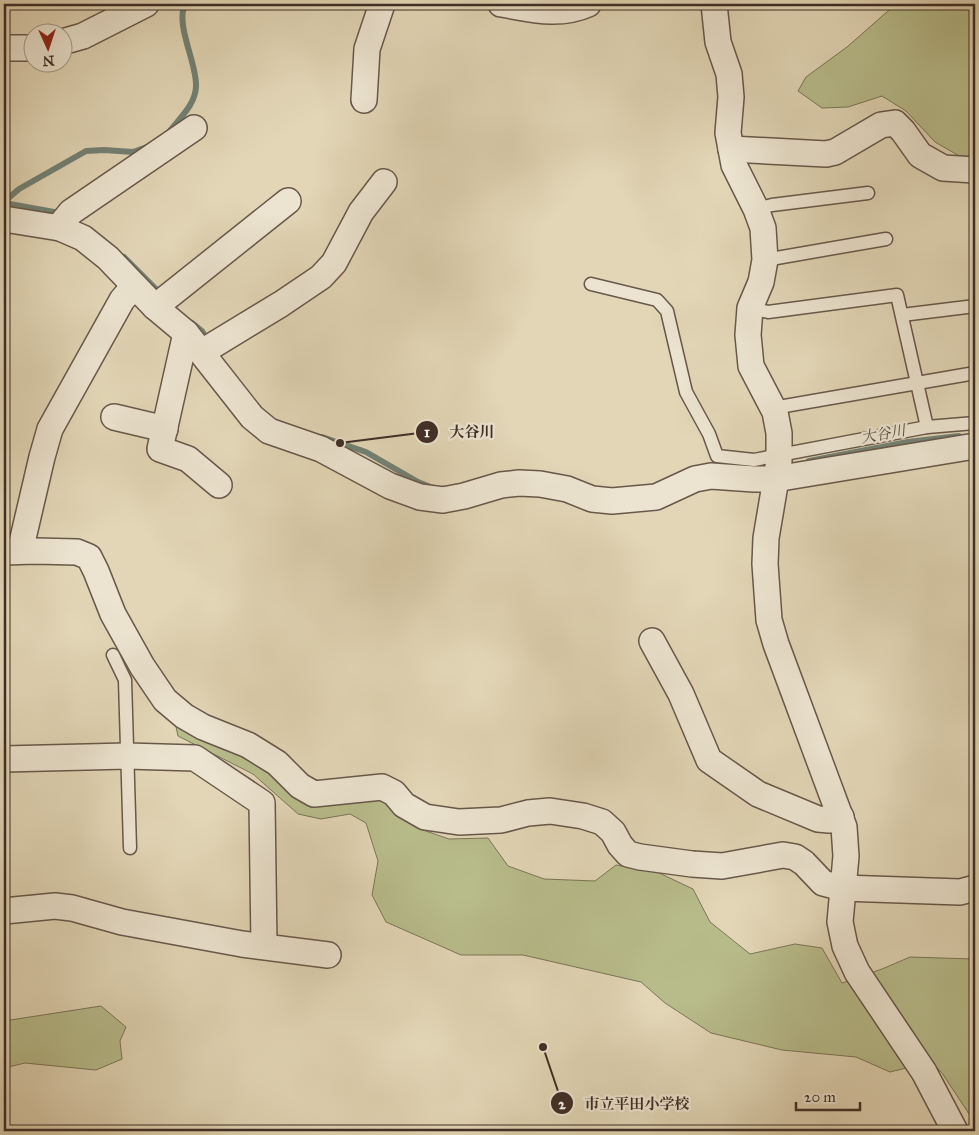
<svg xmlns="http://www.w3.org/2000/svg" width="979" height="1135" viewBox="0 0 979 1135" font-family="'IM FELL Great Primer','Noto Serif JP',serif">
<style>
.green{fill:#b8bc8b;stroke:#7c7559}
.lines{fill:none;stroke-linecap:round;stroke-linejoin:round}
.stream{stroke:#738275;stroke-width:6}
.service-casing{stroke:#68584b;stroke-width:15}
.minor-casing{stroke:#68584b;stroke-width:28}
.service{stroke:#ece4d0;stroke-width:12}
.minor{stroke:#ece4d0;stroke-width:25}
.labels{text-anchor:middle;stroke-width:4.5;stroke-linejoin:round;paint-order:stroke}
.water-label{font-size:15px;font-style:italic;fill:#504a41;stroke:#ece4d0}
.leader{fill:none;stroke:#3f2e27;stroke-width:2}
.callout-dot{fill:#3f2e27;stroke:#ece4d0;stroke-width:2}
.mark-label{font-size:15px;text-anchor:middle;font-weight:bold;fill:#fff}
.callout-label{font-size:15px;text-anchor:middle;font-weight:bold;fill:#3f2e27;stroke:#ece4d0;stroke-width:4.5;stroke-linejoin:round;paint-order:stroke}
</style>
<rect width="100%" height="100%" fill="#e2d6b6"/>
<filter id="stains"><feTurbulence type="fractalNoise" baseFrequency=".004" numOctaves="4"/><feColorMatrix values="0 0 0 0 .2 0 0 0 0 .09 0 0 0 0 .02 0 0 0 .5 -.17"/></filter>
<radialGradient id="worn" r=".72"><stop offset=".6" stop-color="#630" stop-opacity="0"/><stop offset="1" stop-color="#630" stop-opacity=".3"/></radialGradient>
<g class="green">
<polygon points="896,4 975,4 975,165 935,142 906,111 882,96 848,107 822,108 798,91 806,77 847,47"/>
<polygon points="175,722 218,738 279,777 295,798 326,803 373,797 401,811 420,829 449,839 488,838 508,866 544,879 595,881 616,865 657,872 693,889 710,922 750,954 795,944 822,948 842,983 882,969 910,957 973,959 975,951 975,1123 942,1073 931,1062 890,1072 856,1057 782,1050 711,1033 665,1003 641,982 523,955 461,955 386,922 372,895 378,861 366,823 350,814 321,819 298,814 253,774 178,736"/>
<polygon points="101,1006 126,1027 120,1041 122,1059 96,1070 25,1063 4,1068 4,1021"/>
</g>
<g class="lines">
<g class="stream">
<path d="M169 132C179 119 196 104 196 86 197 63 175 25 185 4"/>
<polyline points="4,202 19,189 86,151 104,150 133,152 147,147"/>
<polyline points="4,203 54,212 62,215"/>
<polyline points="124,257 163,296"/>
<polyline points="192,323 202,331 208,341"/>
<polyline points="322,437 366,452 418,482 433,488"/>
<polyline points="809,461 908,442 959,436"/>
</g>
<g class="service-casing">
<g id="service">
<polyline points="756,209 772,205 868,193"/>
<polyline points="765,260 886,239"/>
<polyline points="591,284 657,300 667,311 686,392 709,434 717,456 754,460 927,427 975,423"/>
<polyline points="750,308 768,312 897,295 927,427"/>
<polyline points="902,315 975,306"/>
<polyline points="773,408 975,373"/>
<polyline points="113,655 125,680 130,848"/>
</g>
</g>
<g class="minor-casing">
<g id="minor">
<path d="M501 4C531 9 559 17 588 4"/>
<polyline points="714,4 718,42 729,74 731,97 728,133 734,165 756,209 763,228 765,260 761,282 750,308 748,335 751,366 775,412 779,433 779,461 766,538 765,564 769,620 776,644 844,827 846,856 840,922 845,946 857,972 924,1072 955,1131"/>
<polyline points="62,42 83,36 146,4"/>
<polyline points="4,48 32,48"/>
<polyline points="364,100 367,49 382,4"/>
<polyline points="731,149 826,154 835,152 881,125 895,123 903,131 920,155 943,168 975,170"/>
<polyline points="4,219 60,228 83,238 108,258 155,307 186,333 252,417 269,431 321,449 390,486 420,497 443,500 464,496 501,485 519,483 540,484 567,489 592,499 612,501 656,497 695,479 711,476 754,479 775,479 975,446"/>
<polyline points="60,228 62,223 71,212 194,128"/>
<polyline points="155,307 288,201"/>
<polyline points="186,333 160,449 188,459 219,485"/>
<polyline points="202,352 281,304 321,277 334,263 361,212 384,182"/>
<polyline points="114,417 165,429"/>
<polyline points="20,551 42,457 50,429 122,300 134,286"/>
<polyline points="4,552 35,551 77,552 89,557 96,571 113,614 142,666 165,700 184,716 203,727 248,745 277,763 300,786 314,794 382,787 394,793 404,805 425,817 459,822 501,820 528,813 550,811 583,816 602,822 613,832 620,845 628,854 640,857 692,864 722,866 783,855 795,857 804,863 823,883 842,888 960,892 975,888"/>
<polyline points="652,641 681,694 709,760 758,794 818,819 829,820 841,817"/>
<polyline points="4,759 127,756 195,758 262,803 264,946"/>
<polyline points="4,911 55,906 72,908 122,922 242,944 328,955"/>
</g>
</g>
<use href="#service" class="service"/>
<use href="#minor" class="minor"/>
</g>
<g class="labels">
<g class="water-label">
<text transform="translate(883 434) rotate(-10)" y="5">大谷川</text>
</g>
</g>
<path class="leader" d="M340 443L427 432M543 1047L562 1103"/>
<g class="callout-dot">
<circle cx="340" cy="443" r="5"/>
<circle cx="543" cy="1047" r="5"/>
<circle cx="427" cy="432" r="12"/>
<circle cx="562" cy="1103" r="12"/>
</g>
<g class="mark-label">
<text x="427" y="437">1</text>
<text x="562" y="1109">2</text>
</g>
<g class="callout-label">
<text x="472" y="437">大谷川</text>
<text x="637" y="1109">市立平田小学校</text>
</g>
<rect width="979" height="1135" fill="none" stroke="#e2d6b6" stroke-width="20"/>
<rect x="5" y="5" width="969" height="1125" fill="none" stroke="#3f2e27" stroke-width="2.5"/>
<rect x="10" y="10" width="959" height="1115" fill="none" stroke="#3f2e27"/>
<g transform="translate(48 48) rotate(177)"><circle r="24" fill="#ece4d0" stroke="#a79b8c"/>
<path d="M0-4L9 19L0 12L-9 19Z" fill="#8f2418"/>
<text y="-8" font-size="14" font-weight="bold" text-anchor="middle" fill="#3f2e27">N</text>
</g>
<path d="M796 1102v8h64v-8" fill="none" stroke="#3f2e27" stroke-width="2.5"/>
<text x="804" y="1102" font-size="15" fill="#3f2e27" stroke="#ece4d0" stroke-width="4" paint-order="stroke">20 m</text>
<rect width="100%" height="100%" filter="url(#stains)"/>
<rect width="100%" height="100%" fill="url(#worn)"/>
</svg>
